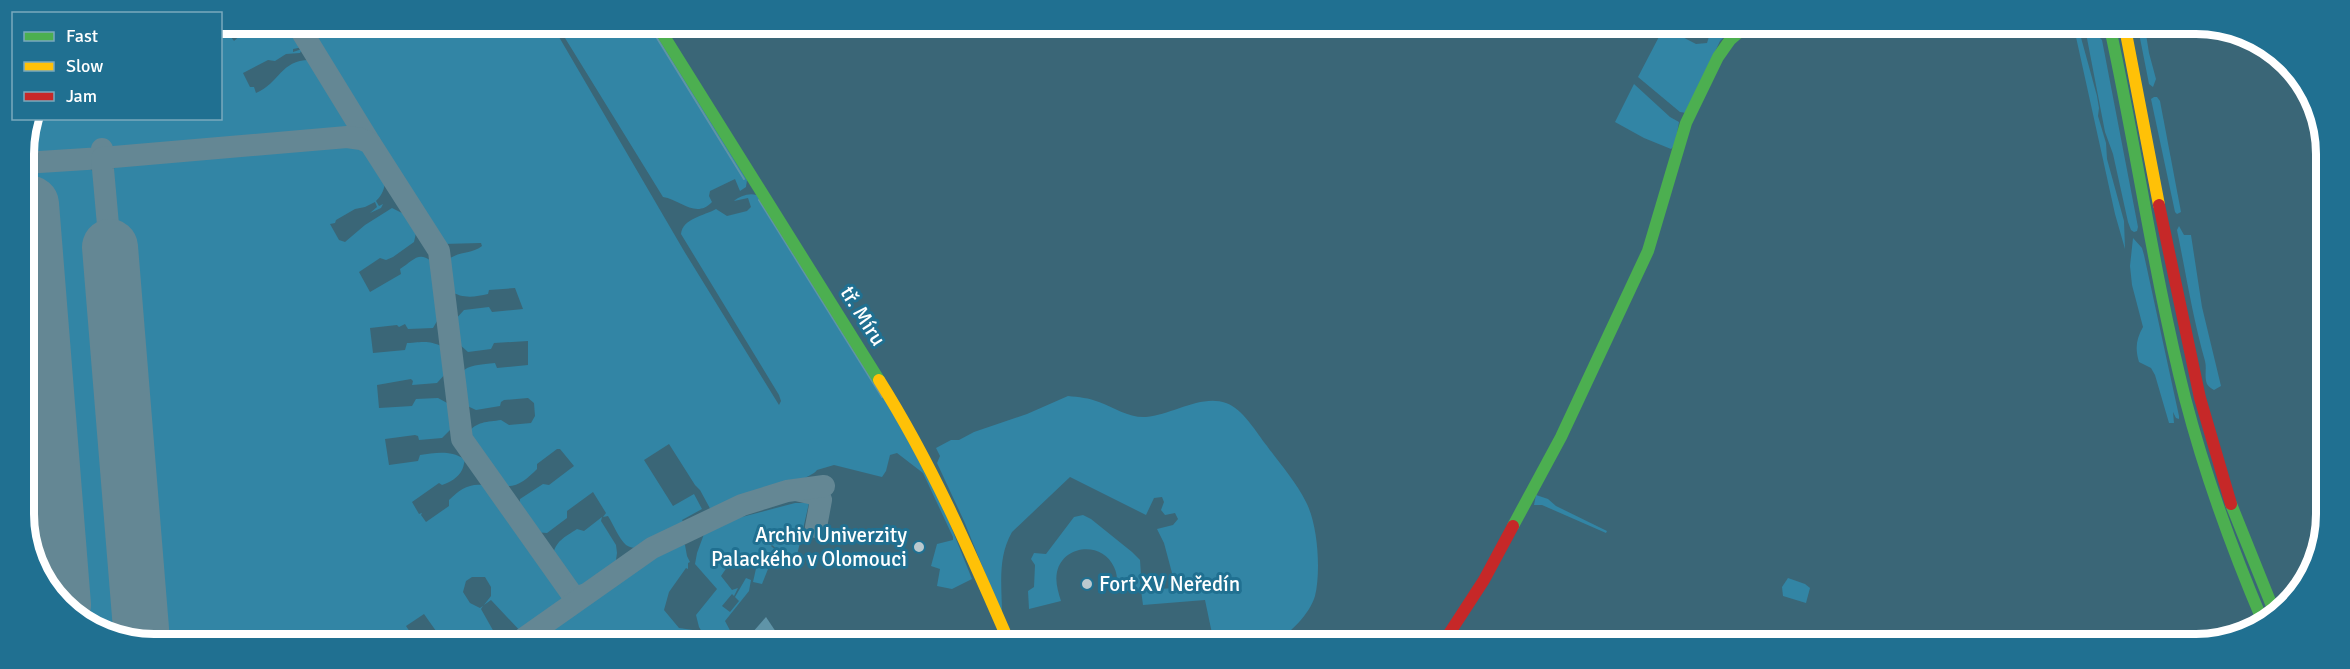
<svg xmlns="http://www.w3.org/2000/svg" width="2350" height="669" viewBox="0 0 2350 669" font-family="Signika,sans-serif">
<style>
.green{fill:#3285a5}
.water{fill:#5f94a8}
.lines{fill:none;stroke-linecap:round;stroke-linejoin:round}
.stream{stroke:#5f94a8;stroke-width:2}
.taxiway{stroke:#648794;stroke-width:22}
.runway{stroke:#648794;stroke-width:56}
.fast{stroke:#4caf50;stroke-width:12}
.slow{stroke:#ffc107;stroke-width:12}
.jam{stroke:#c62828;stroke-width:12}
.poi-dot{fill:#bac9cf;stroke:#207091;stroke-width:2}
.labels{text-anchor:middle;stroke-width:6;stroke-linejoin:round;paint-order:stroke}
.street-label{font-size:21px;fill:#fff;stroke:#207091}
.poi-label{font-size:21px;fill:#fff;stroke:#207091;text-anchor:end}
.rim{fill:none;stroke:#fff;stroke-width:8}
</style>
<rect width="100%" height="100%" fill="#3a6677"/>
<g class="green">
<path d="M221 24 234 41 253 24H290L296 37 301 39 298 40 297 44 305 45 301 46 303 47 293 49V52L302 49 300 53 286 54 275 61 268 60 245 72 243 73 250 87H254L256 93C280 83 281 59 311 60L332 92H336L338 104 347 112 345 113 347 126 338 132 209 143 134 147 111 151 108 148 92 151 93 166 86 167 93 171 95 176 101 247 86 248 85 254 116 637 57 601 26 540 24 146 32 119 220 118Z"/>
<path d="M299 24H378L385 35 402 25H552L684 251 779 405 781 401 779 395 681 234C683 218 704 216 716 209L727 216 747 211 751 207 748 198 734 201C741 195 754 191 761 198L920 454 917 456 940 499 972 579 952 589 937 586 940 569 931 566 937 544 953 540V537L923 473 897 453 890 455 886 471 882 477 834 465 817 470C809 481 754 495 738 501 729 504 721 510 713 514L700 490 695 485 669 444 644 460 673 506 694 494 702 509 682 520 685 524 701 517 700 519C683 523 645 558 626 545 619 539 613 524 608 516L603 517 606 513 593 492 567 511V518L547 533 535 532 519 510 520 499 543 484 549 485 574 466 560 449H557L537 464V469C526 480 517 488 502 486L474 453 475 452 468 434C475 421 488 422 501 420L509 425 531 423 535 416 534 403 528 398 504 400 501 402 500 406 476 410 463 404C460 367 457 367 495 363L497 368 528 365V341L494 343 491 349 468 352 459 344H455V320L464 310 489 307 492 312 523 309 515 288 489 290 488 294C475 297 462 299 451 291L449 259C460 251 472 254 482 246L481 243 442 244 423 219 343 85 322 53 313 45 311 38Z"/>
<path d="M557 25H653L747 180 746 187 740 191 735 179 710 191 709 196 712 202C696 219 681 200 663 197Z"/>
<polygon points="1712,27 1734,27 1720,41 1686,113 1680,112 1638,77 1662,31 1667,29 1696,44 1707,43"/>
<polygon points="2074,28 2081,28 2080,34 2097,96 2099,108 2098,116 2106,143 2107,159 2124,221 2125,249 2115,214"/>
<polygon points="2085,28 2097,28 2097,35 2102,40 2138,227 2137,231 2134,232 2131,230 2128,222 2113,154 2105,132"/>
<polygon points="2138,28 2145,28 2149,53 2156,79 2153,87 2149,84"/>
<polygon points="1634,84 1670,117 1679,122 1675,145 1671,149 1644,138 1615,122"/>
<polygon points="2154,97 2157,97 2160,101 2181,212 2177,214 2175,212 2151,99"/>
<path d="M344 142 366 150 385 179C385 189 382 195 376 201L379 206 383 204 381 208 370 213 377 207 375 202 365 207 355 209 336 220 335 223 330 224 339 240 345 242 365 225 392 208 408 216 416 233 414 242 393 257 386 260 380 258 359 272 370 292 401 274 400 269C413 261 418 251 431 261L437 281H439L440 316 433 328 408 329 405 324 399 327 397 325 370 328 373 353 405 350 407 343C426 342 427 340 444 347L446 373 437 383 412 385 413 381 411 379 377 385 379 408 412 406 416 399 438 398 449 404 451 429 442 438 419 440 418 436 415 435 385 439 389 465 418 461 420 455C435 453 450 450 464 459L468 457C463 461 465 464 462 470 459 477 449 483 442 485L439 483 412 502 419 514 422 513 421 515 426 522 449 506V500C459 490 469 483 483 485L561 590 566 603 523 634 491 600 484 605 491 596V587L485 577H472L466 581 463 592 470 603 480 608 483 606 481 609 499 641H438L436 631 424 614 406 626 416 641H165L135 255 132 241 120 243 113 169 128 160 336 145Z"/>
<path d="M2179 226 2184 235H2191L2202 307 2221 386 2214 390C2211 388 2209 387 2207 384 2204 376 2207 369 2205 361 2193 319 2186 274 2177 230Z"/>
<path d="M2133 238 2142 248 2144 255 2179 416V419L2176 418 2173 412 2174 423H2169L2155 375 2151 368 2139 362C2135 349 2136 339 2143 327L2132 285 2130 266Z"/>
<path d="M1068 396C1079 397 1089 398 1099 402 1115 408 1129 418 1146 417 1172 415 1201 394 1226 403 1243 409 1256 432 1267 446 1280 464 1296 482 1306 502 1318 525 1321 571 1315 596 1310 613 1290 635 1273 642 1263 646 1226 643 1214 643L1205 600 1143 605 1141 590 1117 591C1117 583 1118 575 1114 567 1103 541 1063 544 1057 572 1055 582 1058 591 1061 601L1029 609 1028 591 1034 587 1035 565 1031 559 1034 553 1046 554 1074 517 1083 515 1091 519 1132 552 1140 560 1141 575H1146L1147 579 1140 580 1141 590 1176 588 1164 543 1157 529 1173 525 1178 519 1175 513 1165 515 1161 510 1164 502 1162 497 1154 498 1146 515 1070 477 1012 532C997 558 1002 587 1002 615L964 521 937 463 940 456 936 448 951 440H959L974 432 1027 414Z"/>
<polygon points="1536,495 1548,499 1556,506 1607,531 1606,533 1542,505 1534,505"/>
<polygon points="795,503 809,503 795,564 772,545 771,546 780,554 777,558 766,551 758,560 768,569 762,584 753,582 757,564 754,563 754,560 736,554 721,576 732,590 738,588 734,596 732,594 722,606 730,612 739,601 735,597 746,578 751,580 749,591 725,621 733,636 724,642 708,642 699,627 696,615 717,589 695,564 697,553 704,534 738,518"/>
<path d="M602 517 601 521 616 545 617 553 615 567 587 589 573 583 553 556C555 541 565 537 577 529L584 531Z"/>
<polygon points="674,543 680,543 685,545 687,556 690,562 688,563 688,569 686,568 669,592 664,610 679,628 693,630 700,642 528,641 645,558"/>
<polygon points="1788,578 1805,584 1810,588 1806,603 1783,596 1782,587"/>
</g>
<polygon class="water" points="766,617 780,638 773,642 758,642 752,633"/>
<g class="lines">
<g class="stream">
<polyline points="649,25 744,179"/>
<polyline points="759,200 882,397"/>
</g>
<g class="taxiway">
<polyline points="297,24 370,143"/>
<polyline points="24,163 102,158 102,149"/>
<polyline points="110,247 102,158 347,137 361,139 370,143 439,251 462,439 571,593 576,597 584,595"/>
<polyline points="796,490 814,494 821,500 816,527"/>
<polyline points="520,641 652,548 742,505 787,491 824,486"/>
</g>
<g class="runway">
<polyline points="31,204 63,605"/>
<polyline points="110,247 142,641"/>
</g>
<g class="fast">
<polyline points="657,25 879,380"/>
<path d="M2110 28C2137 151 2154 276 2185 398 2205 475 2232 549 2263 622"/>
<polyline points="2231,504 2276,616"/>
<polyline points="1513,526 1561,437 1648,251 1686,123 1718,57 1730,40 1745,27"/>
</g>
<g class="slow">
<polyline points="2125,28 2159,205"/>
<path d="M879 380C932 464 970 552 1009 642"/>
</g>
<g class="jam">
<polyline points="2159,205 2200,398 2231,504"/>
<polyline points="1443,643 1484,580 1513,526"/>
</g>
</g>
<g class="poi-dot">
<circle cx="919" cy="547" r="6"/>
<circle cx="1087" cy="584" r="6"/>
</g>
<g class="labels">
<g class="street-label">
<text transform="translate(863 316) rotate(58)" y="7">tř. Míru</text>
</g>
<g class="poi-label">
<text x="907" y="542">Archiv Univerzity<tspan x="907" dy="24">Palackého v Olomouci</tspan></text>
<text x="1099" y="591" text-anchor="start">Fort XV Neředín</text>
</g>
</g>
<path d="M0 0H2350V669H0ZM154 34H2196A120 120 0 0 1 2316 154V514A120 120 0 0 1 2196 634H154A120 120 0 0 1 34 514V154A120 120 0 0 1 154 34Z" fill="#207091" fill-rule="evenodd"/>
<path class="rim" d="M154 34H2196A120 120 0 0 1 2316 154V514A120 120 0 0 1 2196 634H154A120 120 0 0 1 34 514V154A120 120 0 0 1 154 34Z"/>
<rect x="12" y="12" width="210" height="108" fill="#207091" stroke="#79a9bd" stroke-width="1.5"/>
<rect x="24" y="32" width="30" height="9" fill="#4caf50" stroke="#79a9bd" stroke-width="1.5"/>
<text x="66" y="42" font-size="18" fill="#ffffff">Fast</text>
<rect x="24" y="62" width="30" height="9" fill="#ffc107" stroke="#79a9bd" stroke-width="1.5"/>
<text x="66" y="72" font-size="18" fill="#ffffff">Slow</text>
<rect x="24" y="92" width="30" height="9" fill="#c62828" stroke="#79a9bd" stroke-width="1.5"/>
<text x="66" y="102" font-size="18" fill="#ffffff">Jam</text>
</svg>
